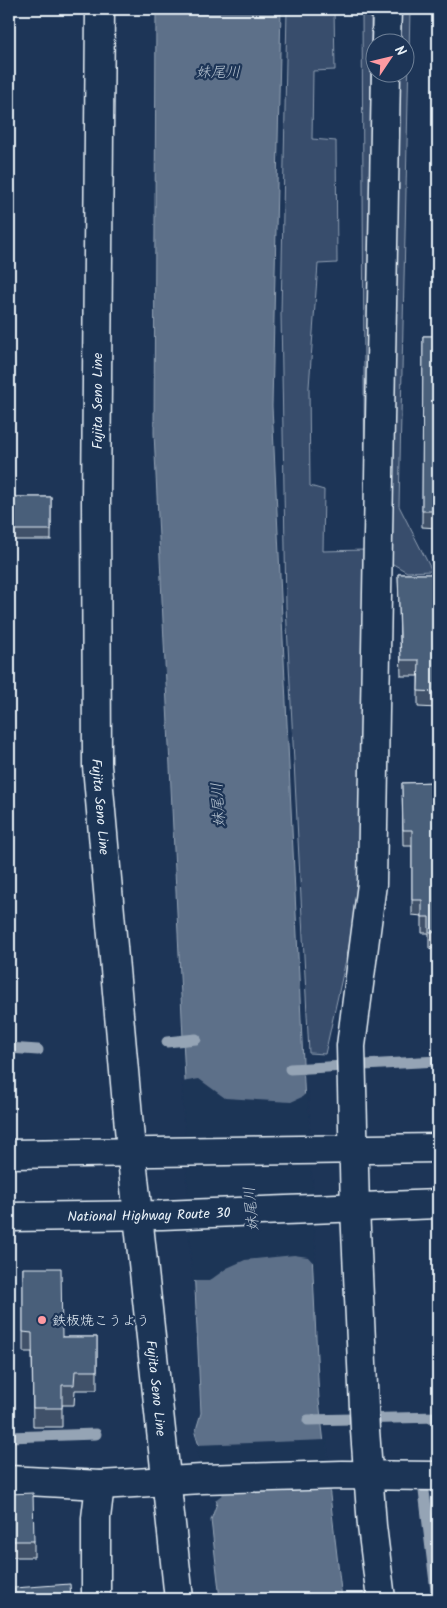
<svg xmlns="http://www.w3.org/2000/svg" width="447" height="1608" viewBox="0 0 447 1608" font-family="Kalam,'Klee One',sans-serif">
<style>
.green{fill:#374d6c;stroke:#909fb2}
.water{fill:#5d7089;stroke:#95a4b5}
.pier{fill:#1d3557}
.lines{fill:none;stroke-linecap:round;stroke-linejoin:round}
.stream{stroke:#95a4b5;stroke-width:11}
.minor-casing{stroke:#e8f1f8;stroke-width:31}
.major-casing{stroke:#e8f1f8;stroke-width:31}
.highway-casing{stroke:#e8f1f8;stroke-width:31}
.minor{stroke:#1d3557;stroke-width:28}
.major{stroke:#1d3557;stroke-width:28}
.highway{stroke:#1d3557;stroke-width:28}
.wall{fill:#3f5169;stroke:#e8f1f8}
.building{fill:#495e7a;stroke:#e8f1f8}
.poi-dot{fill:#ff9aa2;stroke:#1d3557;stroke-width:2}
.labels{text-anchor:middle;stroke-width:4.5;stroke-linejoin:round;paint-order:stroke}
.street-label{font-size:14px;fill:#e8f1f8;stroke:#1d3557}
.poi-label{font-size:14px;fill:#e8f1f8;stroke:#1d3557;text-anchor:start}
.water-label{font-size:15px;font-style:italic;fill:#b7c4d1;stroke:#1d3557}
</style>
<rect width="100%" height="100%" fill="#1d3557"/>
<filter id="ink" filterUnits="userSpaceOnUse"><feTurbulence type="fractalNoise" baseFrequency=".02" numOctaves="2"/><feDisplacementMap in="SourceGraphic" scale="10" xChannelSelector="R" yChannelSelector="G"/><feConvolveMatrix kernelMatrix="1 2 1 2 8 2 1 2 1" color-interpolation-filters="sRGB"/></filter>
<g filter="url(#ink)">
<g class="green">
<polygon points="287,9 334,9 335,70 313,71 312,139 336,141 337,263 318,264 309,387 310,486 324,490 323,551 365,550 362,9 371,9 366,849 354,924 325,1054 309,1053 286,606 281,314"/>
<polygon points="396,9 410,9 399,506 432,571 407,572 386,560 395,73 404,72 404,42 396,42"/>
</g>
<polygon class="water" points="156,9 281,9 272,406 319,1400 342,1599 220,1599 211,1520 217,1503 195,1433 201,1413 154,433"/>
<g class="pier">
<polygon points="199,1079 225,1098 291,1102 302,1097 308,1091 316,1266 308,1257 294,1255 245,1260 227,1268 209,1281 192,1281 182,1082"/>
<polygon points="326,1440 332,1493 329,1491 223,1494 214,1501 196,1445"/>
</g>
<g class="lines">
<g class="stream">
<polyline points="167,1042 196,1039"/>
<polyline points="9,1048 38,1050"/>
<polyline points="290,1069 438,1061"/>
<polyline points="308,1420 438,1417"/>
<polyline points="9,1437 96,1434"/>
<polyline points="424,1491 437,1599"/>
</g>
<g class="minor-casing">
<g id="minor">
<polyline points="386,42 387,9"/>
<polyline points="9,1480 100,1485 202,1479 342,1475 438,1476"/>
<polyline points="96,1599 96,1518 100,1485"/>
<polyline points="381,1599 372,1526 365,1430 355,1208 351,1046 372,884 386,72"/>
</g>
</g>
<g class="major-casing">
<g id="major">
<path id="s1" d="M100 9 96 502 97 766 131 1150 179 1599"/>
</g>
</g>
<g class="highway-casing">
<g id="highway">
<polyline points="9,1154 438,1148"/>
<path id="s2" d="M9 1217 162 1215 438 1204"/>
</g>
</g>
<use href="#minor" class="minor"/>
<use href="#major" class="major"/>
<use href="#highway" class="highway"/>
</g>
<g class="wall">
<polygon points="423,336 438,336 438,528 422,527"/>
<rect x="9" y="497" width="42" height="43"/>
<polygon points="398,574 438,574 438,708 418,707 418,676 401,676"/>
<polygon points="438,782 438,948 429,948 429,933 422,933 422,916 412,915 412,846 403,846 402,783"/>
<polygon points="23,1268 62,1337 97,1337 97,1390 75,1390 74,1405 62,1405 62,1427 33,1427 32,1352 23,1352"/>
<polygon points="9,1494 34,1541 34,1557 9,1557"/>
</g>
<g class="building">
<polygon points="423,336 438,336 438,511 422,511"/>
<rect x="9" y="497" width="42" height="33"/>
<polygon points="398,574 438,574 438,692 418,691 419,660 401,660"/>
<polygon points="438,782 438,932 429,932 429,917 422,917 422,900 412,900 412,830 403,830 402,783"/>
<polygon points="23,1268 61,1268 62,1337 97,1337 97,1371 75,1371 74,1385 62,1385 62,1408 33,1408 32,1333 23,1332"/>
<polygon points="33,1493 34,1541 9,1541 9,1494"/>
<polygon points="70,1584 71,1599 14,1599 14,1588"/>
</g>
</g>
<circle class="poi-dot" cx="42" cy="1320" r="5"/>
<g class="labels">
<g class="street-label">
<text transform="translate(97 401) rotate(-90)" y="5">Fujita Seno Line</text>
<text dy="5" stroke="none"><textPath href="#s1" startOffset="798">Fujita Seno Line</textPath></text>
<text dy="5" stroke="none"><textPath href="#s2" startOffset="140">National Highway Route 30</textPath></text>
<text dy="5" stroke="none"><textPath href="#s1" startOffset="1382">Fujita Seno Line</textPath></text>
</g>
<g class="poi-label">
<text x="52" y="1325">鉄板焼こうよう</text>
</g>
<g class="water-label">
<text x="218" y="77">妹尾川</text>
<text transform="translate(218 805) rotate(-94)" y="5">妹尾川</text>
<text transform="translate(251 1209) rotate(-96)" y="5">妹尾川</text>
</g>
</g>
<rect width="447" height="1608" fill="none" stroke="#1d3557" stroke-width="30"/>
<rect x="15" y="15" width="417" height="1578" fill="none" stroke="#e8f1f8" stroke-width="2" filter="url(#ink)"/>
<g transform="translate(390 58) rotate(55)"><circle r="24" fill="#1d3557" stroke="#6e8097"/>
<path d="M0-4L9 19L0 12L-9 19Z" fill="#ff9aa2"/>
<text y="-8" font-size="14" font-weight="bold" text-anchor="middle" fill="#e8f1f8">N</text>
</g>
</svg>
